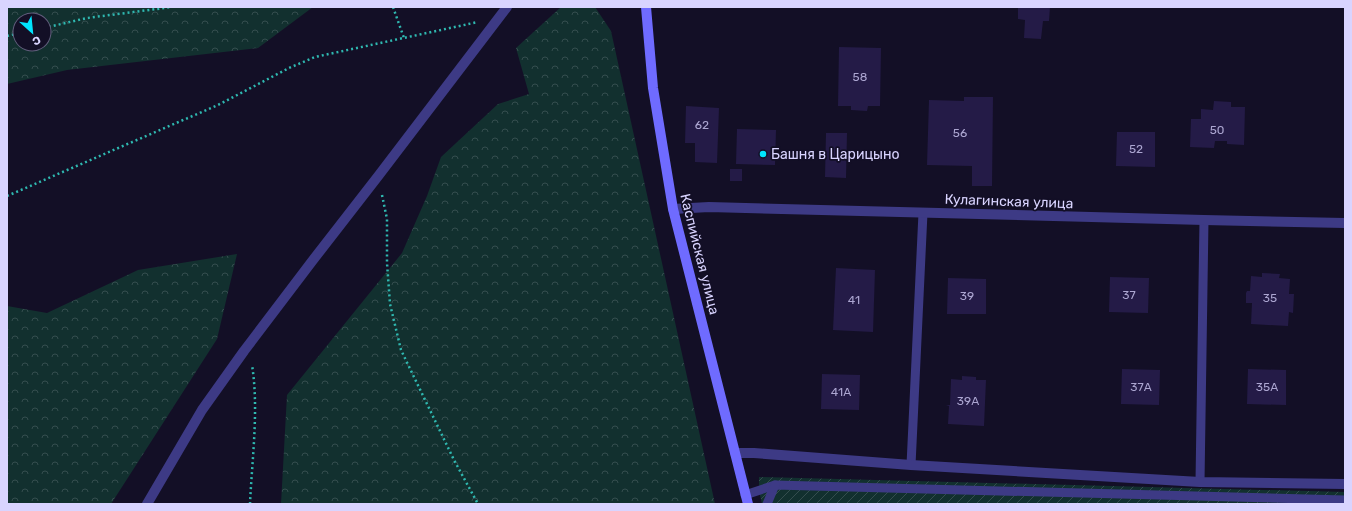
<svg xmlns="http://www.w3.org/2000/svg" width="1352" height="511" viewBox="0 0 1352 511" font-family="Rubik,sans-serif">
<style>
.forest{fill:url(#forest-crowns);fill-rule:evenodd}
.garden{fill:url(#garden-furrows)}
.building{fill:#241b47}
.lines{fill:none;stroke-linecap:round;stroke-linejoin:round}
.path{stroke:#2fb8b0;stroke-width:2.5;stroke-dasharray:2 3;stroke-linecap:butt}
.lane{stroke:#3d3a85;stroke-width:9}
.street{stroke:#3d3a85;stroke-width:10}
.secondary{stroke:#6f6bff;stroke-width:10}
.poi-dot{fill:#00e5ff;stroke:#130f26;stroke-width:1.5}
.labels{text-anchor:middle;stroke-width:3.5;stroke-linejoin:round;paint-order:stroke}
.number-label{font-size:12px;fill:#aca6d1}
.poi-label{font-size:14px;fill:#d9d4ff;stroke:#130f26;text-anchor:start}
.street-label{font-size:14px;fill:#d9d4ff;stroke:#130f26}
</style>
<defs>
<pattern id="forest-crowns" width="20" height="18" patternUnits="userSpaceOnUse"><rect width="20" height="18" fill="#12302f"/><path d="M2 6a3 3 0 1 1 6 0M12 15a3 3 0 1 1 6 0" fill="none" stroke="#344d4e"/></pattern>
<pattern id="garden-furrows" width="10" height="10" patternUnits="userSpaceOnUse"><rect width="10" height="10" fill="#12302f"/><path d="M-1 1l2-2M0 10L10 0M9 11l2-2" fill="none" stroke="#344d4e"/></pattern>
</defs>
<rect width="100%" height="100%" fill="#130f26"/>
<g class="forest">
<path d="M7 7H313L258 48 67 70 7 84ZM20 20H44V44H20Z"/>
<polygon points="561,7 595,7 611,31 715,504 281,504 287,395 402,253 427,196 441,157 498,104 529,94 516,48"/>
<polygon points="237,254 217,339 111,504 7,504 7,306 47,313 138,270"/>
</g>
<polygon class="garden" points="759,477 1345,492 1345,504 762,504 759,491"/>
<g class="building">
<polygon points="1018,7 1050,7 1049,21 1043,21 1041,39 1024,38 1025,20 1018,19"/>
<polygon points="839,47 881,48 880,106 868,106 867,111 851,110 851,106 838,106"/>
<polygon points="964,97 993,97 992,186 972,186 972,166 927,165 929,100 964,101"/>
<polygon points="1214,101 1231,102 1231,107 1245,107 1244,145 1227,144 1227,141 1215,141 1214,148 1190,147 1191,119 1201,119 1201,109 1213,110"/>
<polygon points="686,106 719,108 717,163 695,162 695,143 685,143"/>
<polygon points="737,129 776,130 775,165 736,164"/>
<polygon points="1117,132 1155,132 1155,167 1116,166"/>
<polygon points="826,133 847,133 846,178 825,177"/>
<rect x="730" y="169" width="12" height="12"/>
<polygon points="836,268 875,270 873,332 833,330"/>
<polygon points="1262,273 1280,274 1279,278 1290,279 1289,294 1294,294 1293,313 1289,312 1288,326 1251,324 1252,303 1246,303 1246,293 1247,291 1250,291 1251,276 1262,277"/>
<polygon points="1110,277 1149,278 1148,313 1109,312"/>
<polygon points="948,278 986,279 986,314 947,314"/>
<polygon points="1122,369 1160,370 1159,405 1121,404"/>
<polygon points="1248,369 1286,370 1286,405 1247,404"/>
<polygon points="822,374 860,375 859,410 821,409"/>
<polygon points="962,376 976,377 976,380 986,380 984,426 948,424 949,406 946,405 950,405 951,379 962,380"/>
</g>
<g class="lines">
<g class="path">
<polyline points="393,7 404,38"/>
<polyline points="44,28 87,18 172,7"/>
<polyline points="7,36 20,33"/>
<polyline points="382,195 387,219 387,263 390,304 401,350 454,460 478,504"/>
<polyline points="7,196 218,105 289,68 315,57 478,22"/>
<path d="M250 504C252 459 259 409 252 365"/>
</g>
<g class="lane">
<polyline points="911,465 923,213"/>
<polyline points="1200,482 1204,220"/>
<polyline points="745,495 775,485 1345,500"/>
<polyline points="767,504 775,485"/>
</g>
<g class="street">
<polyline points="673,209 709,207 1204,220 1345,223"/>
<polyline points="735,453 754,453 911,465 1200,482 1345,484"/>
<polyline points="147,504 202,410 244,351 313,260 379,175 507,7"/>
</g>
<polyline class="secondary" points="646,7 653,88 673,209 748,504"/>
</g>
<circle class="poi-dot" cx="763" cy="154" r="4"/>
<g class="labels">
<g class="number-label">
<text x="860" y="81">58</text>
<text x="702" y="129">62</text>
<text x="1217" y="134">50</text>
<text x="960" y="137">56</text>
<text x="1136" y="153">52</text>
<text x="1129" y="299">37</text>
<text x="967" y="300">39</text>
<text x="1270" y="302">35</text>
<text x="854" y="304">41</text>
<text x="1141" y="391">37А</text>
<text x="1267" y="391">35А</text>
<text x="841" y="396">41А</text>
<text x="968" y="405">39А</text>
</g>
<g class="poi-label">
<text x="771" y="159">Башня в Царицыно</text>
</g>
<g class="street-label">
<text transform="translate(1009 201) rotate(2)" y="5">Кулагинская улица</text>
<text transform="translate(700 254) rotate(76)" y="5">Каспийская улица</text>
</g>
</g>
<rect width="1352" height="511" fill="none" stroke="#d9d4ff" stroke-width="16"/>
<g transform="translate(32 32) rotate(153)"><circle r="19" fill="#130f26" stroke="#625e7d"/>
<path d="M0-3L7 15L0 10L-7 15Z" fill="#00e5ff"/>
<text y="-6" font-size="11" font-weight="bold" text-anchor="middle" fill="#d9d4ff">С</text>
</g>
</svg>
